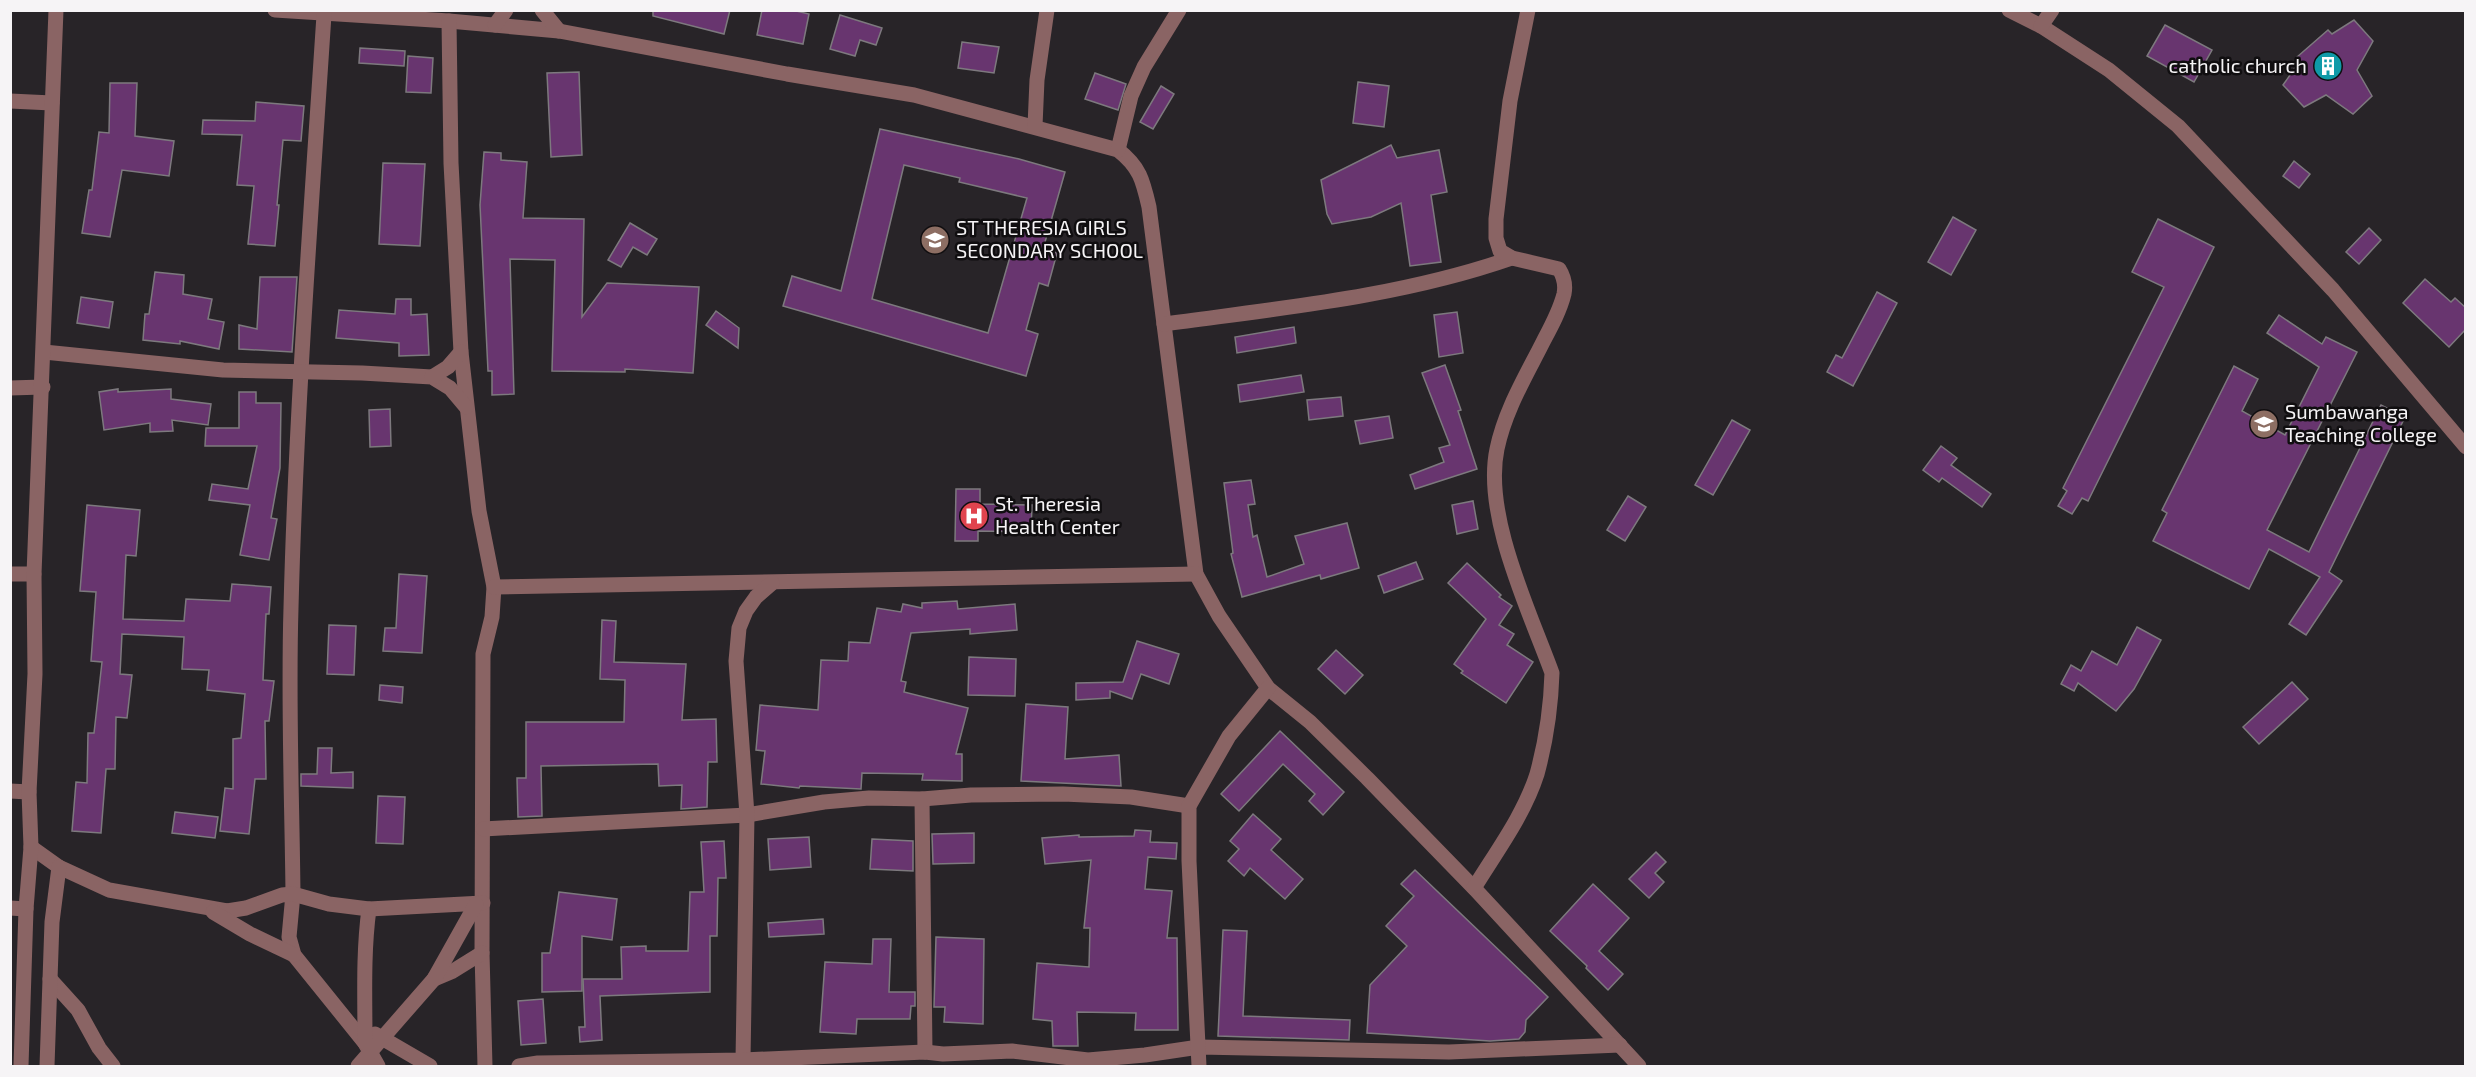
<svg xmlns="http://www.w3.org/2000/svg" width="2476" height="1077" viewBox="0 0 2476 1077" font-family="'Exo 2',sans-serif">
<style>
.building{fill:#68356f;stroke:#7d797e;stroke-width:1.5;fill-rule:evenodd}
.lines{fill:none;stroke-linecap:round;stroke-linejoin:round}
.minor{stroke:#8a6464;stroke-width:15}
.labels{text-anchor:middle;stroke-width:5;stroke-linejoin:round;paint-order:stroke}
.poi-label{font-size:20px;fill:#f6f4f6;stroke:#100e10;text-anchor:start}
</style>
<rect width="100%" height="100%" fill="#282428"/>
<g class="building">
<polygon points="653,10 730,10 724,34 653,16"/>
<polygon points="762,10 792,10 809,14 803,44 757,35"/>
<polygon points="840,15 882,28 876,45 860,40 855,56 830,49"/>
<polygon points="2354,20 2373,41 2357,70 2372,96 2353,114 2326,95 2304,107 2283,85 2300,61 2297,57 2328,30 2332,34"/>
<polygon points="2165,25 2212,50 2194,82 2147,56"/>
<polygon points="962,42 999,47 994,73 958,68"/>
<polygon points="360,48 405,51 404,66 359,63"/>
<polygon points="408,56 433,58 431,93 406,92"/>
<polygon points="579,72 582,155 551,157 547,73"/>
<polygon points="1095,73 1126,84 1118,110 1085,99"/>
<polygon points="1358,82 1389,86 1384,127 1353,123"/>
<polygon points="110,83 137,83 135,136 174,141 169,176 122,170 110,237 82,233 89,190 92,190 99,132 109,133"/>
<polygon points="1161,86 1174,94 1153,129 1140,122"/>
<polygon points="256,102 304,106 301,141 283,140 277,205 279,205 275,246 248,244 254,186 237,185 242,135 202,134 203,120 255,121"/>
<path d="M880 129 1019 159 1065 172 1043 249 1057 253 1048 286 1039 283 1026 330 1038 334 1026 376 783 306 792 276 841 291ZM904 165 960 178 959 182 1027 198 988 333 872 299Z"/>
<polygon points="1391,145 1397,158 1439,150 1447,192 1431,195 1441,262 1410,266 1401,203 1371,217 1332,224 1327,214 1321,180"/>
<polygon points="484,152 501,153 501,160 527,162 523,218 584,219 582,317 607,283 699,287 693,373 625,369 625,372 552,371 555,260 510,259 514,394 492,395 492,371 488,371 480,205"/>
<polygon points="2294,161 2310,174 2299,188 2283,176"/>
<polygon points="383,163 425,164 420,246 379,244"/>
<polygon points="1953,217 1976,230 1951,275 1928,262"/>
<polygon points="2158,219 2214,247 2088,501 2082,498 2072,514 2058,506 2067,491 2063,488 2164,287 2132,272"/>
<polygon points="630,223 657,239 647,255 633,247 621,267 608,260"/>
<polygon points="2369,228 2381,240 2359,264 2346,252"/>
<polygon points="155,272 184,275 183,294 212,299 208,319 224,322 219,349 180,341 180,344 143,340 145,314 149,314"/>
<polygon points="260,277 297,277 292,352 239,349 239,325 257,329"/>
<polygon points="2425,279 2451,302 2455,298 2466,308 2466,329 2449,347 2403,303"/>
<polygon points="1877,292 1897,303 1853,386 1827,372 1836,355 1842,358"/>
<polygon points="81,297 113,302 109,328 77,323"/>
<polygon points="396,299 411,299 411,315 427,314 429,355 399,356 399,343 336,338 339,310 395,314"/>
<polygon points="716,311 739,328 738,348 706,325"/>
<polygon points="1457,312 1463,353 1439,357 1434,315"/>
<polygon points="2279,315 2322,344 2326,337 2357,352 2267,530 2309,552 2381,405 2405,417 2329,572 2342,581 2306,635 2289,624 2320,577 2269,549 2249,589 2153,541 2167,513 2162,510 2234,366 2258,379 2242,411 2285,435 2319,367 2267,333"/>
<polygon points="1294,327 1296,343 1237,353 1235,337"/>
<polygon points="1445,365 1461,410 1458,411 1477,469 1415,489 1410,475 1444,462 1439,448 1450,445 1422,373"/>
<polygon points="1301,375 1304,392 1240,402 1238,385"/>
<polygon points="118,389 118,392 171,389 171,399 211,404 208,425 172,420 173,431 150,432 150,423 104,430 99,392"/>
<polygon points="239,392 256,392 256,403 281,403 280,468 271,518 277,519 269,560 240,555 250,505 209,500 212,484 248,489 257,446 205,446 206,428 239,428"/>
<polygon points="1341,397 1343,416 1309,420 1307,400"/>
<polygon points="390,409 391,446 370,447 369,410"/>
<polygon points="1389,416 1393,438 1360,444 1355,421"/>
<polygon points="1732,420 1750,430 1713,495 1695,485"/>
<polygon points="1941,446 1957,458 1951,465 1991,494 1982,507 1942,478 1939,482 1923,470"/>
<polygon points="1251,480 1255,504 1248,505 1253,537 1257,535 1267,577 1304,564 1295,536 1347,523 1359,568 1321,579 1320,575 1242,597 1231,554 1233,553 1224,483"/>
<polygon points="956,489 980,489 980,504 1032,505 1031,532 978,531 978,541 955,541"/>
<polygon points="1628,496 1646,507 1625,541 1607,530"/>
<polygon points="1473,501 1478,529 1457,534 1452,505"/>
<polygon points="87,505 140,510 136,556 126,555 123,619 184,621 186,599 230,601 232,584 271,587 269,614 266,614 263,680 274,681 269,721 265,721 266,779 255,779 249,834 220,831 225,788 233,789 233,739 241,738 245,694 207,690 209,670 182,669 184,637 122,634 120,674 132,675 127,718 116,717 115,769 106,769 101,833 72,831 76,782 87,783 88,733 94,733 102,662 91,661 96,592 80,591"/>
<polygon points="1416,562 1423,579 1384,593 1378,576"/>
<polygon points="1467,563 1501,595 1499,597 1512,606 1499,625 1514,634 1507,645 1533,662 1506,703 1461,673 1463,671 1454,664 1486,619 1448,583"/>
<polygon points="399,574 427,576 422,653 383,651 385,628 396,628"/>
<polygon points="957,601 958,609 1015,604 1017,630 970,634 970,629 911,633 901,681 906,682 904,692 968,708 956,754 962,754 962,781 922,780 923,774 862,773 861,789 800,786 799,788 761,784 765,751 756,750 760,705 818,710 821,660 848,661 849,642 870,643 877,608 901,612 903,604 922,608 922,603"/>
<polygon points="602,620 616,621 614,662 686,664 682,720 716,719 717,762 708,762 707,807 681,809 682,785 659,786 658,764 541,766 542,816 518,817 517,778 526,778 526,722 624,722 625,680 600,679"/>
<polygon points="329,625 356,626 354,675 327,674"/>
<polygon points="2137,627 2161,640 2134,689 2116,711 2078,683 2074,691 2061,684 2071,665 2081,671 2092,651 2117,665"/>
<polygon points="1137,641 1179,654 1169,684 1141,674 1132,699 1110,691 1110,698 1076,700 1076,683 1123,682"/>
<polygon points="1336,650 1363,675 1345,694 1318,669"/>
<polygon points="969,657 1016,659 1015,696 968,695"/>
<polygon points="2292,682 2308,699 2259,744 2243,727"/>
<polygon points="380,685 403,687 402,703 379,700"/>
<polygon points="1026,704 1068,707 1065,759 1119,755 1121,786 1021,781"/>
<polygon points="1280,731 1344,792 1323,815 1309,801 1315,794 1283,764 1239,811 1221,794"/>
<polygon points="318,748 332,748 331,773 353,772 353,788 301,786 301,774 317,774"/>
<polygon points="378,796 405,797 403,844 376,843"/>
<polygon points="175,812 218,817 215,838 172,833"/>
<polygon points="1253,814 1281,839 1271,850 1303,879 1285,899 1250,868 1244,876 1228,861 1239,849 1230,841"/>
<polygon points="1135,830 1151,831 1150,842 1177,843 1176,859 1148,857 1145,889 1172,891 1167,938 1177,938 1178,1030 1135,1030 1136,1013 1077,1012 1078,1046 1053,1046 1052,1021 1033,1019 1037,963 1089,967 1090,928 1084,928 1091,860 1045,864 1042,838 1079,835 1079,837 1134,836"/>
<polygon points="974,833 974,863 933,864 932,834"/>
<polygon points="809,837 811,867 770,870 768,839"/>
<polygon points="872,839 913,841 913,871 870,869"/>
<polygon points="724,841 726,878 718,878 717,936 710,936 710,992 600,996 602,1040 580,1042 579,1027 585,1027 583,979 622,979 621,947 646,946 646,951 688,951 690,892 704,892 701,842"/>
<polygon points="1656,852 1666,862 1655,873 1664,882 1649,898 1629,879"/>
<polygon points="1415,870 1548,997 1526,1020 1525,1032 1519,1039 1490,1041 1367,1033 1370,985 1407,946 1386,926 1414,896 1401,884"/>
<polygon points="1593,884 1629,918 1599,951 1623,974 1608,990 1586,968 1587,966 1550,931"/>
<polygon points="559,892 617,899 612,940 582,936 582,991 542,992 542,953 550,953"/>
<polygon points="823,919 824,934 769,937 768,923"/>
<polygon points="1223,930 1247,931 1243,1016 1350,1020 1349,1040 1218,1036"/>
<polygon points="936,937 984,939 983,1024 944,1022 945,1007 934,1007"/>
<polygon points="873,939 891,939 889,992 915,992 915,1006 911,1006 910,1019 857,1019 856,1034 820,1032 825,962 872,964"/>
<polygon points="543,999 546,1043 521,1045 518,1001"/>
</g>
<g class="lines">
<g class="minor">
<path d="M275 10 449 21 559 31 787 74 914 95 1118 150C1140 167 1143 181 1149 207L1196 574 1219 616 1268 688 1310 722 1367 778 1474 888 1639 1066"/>
<polyline points="542,10 559,31"/>
<polyline points="2009,10 2041,26 2109,70 2178,126 2333,290 2466,447"/>
<path d="M324 15C311 213 296 410 291 608 288 703 292 799 293 894L289 937 294 955 365 1043 378 1066"/>
<polyline points="449,21 451,163 461,352 479,511 494,587 492,617 483,654 482,953 485,1066"/>
<polyline points="495,25 506,10"/>
<polyline points="2041,26 2052,10"/>
<polyline points="10,101 52,103"/>
<polyline points="1035,126 1037,80 1047,10"/>
<polyline points="1118,150 1131,96 1144,67 1179,10"/>
<path d="M1164 324C1281 308 1400 297 1512 258"/>
<polyline points="44,352 223,370 362,373 432,377 450,388 466,407"/>
<polyline points="432,377 448,367 461,352"/>
<polyline points="10,388 43,387"/>
<polyline points="10,574 34,574"/>
<polyline points="494,587 1196,574"/>
<polyline points="10,791 29,792"/>
<polyline points="922,799 925,1052"/>
<polyline points="483,829 747,815 824,802 869,798 922,799 971,795 1063,794 1131,797 1189,806"/>
<polyline points="31,847 59,867 109,890 227,911 246,908 282,895 293,894 329,904 369,909 483,903"/>
<path d="M1474 888C1496 852 1524 815 1537 774 1546 741 1551 706 1552 673 1529 610 1483 515 1497 449 1505 410 1526 376 1544 340 1552 325 1560 310 1564 294 1566 284 1564 277 1559 269L1512 258 1500 251 1496 238V219L1510 101 1528 10"/>
<polyline points="10,908 26,909"/>
<polyline points="213,912 250,934 294,955"/>
<polyline points="50,979 78,1010 99,1048 113,1066"/>
<polyline points="434,979 453,971 482,953"/>
<polyline points="375,1034 430,1066"/>
<path d="M365 1043C365 998 363 953 369 909"/>
<polyline points="743,1060 747,815 736,661 739,628 746,611 756,597 772,583"/>
<polyline points="21,1066 26,909 31,847 29,792 35,674 34,574 56,10"/>
<polyline points="47,1066 52,922 59,867"/>
<polyline points="358,1066 434,979 476,904"/>
<polyline points="519,1066 538,1063 743,1060 925,1052 943,1054 1012,1051 1088,1060 1145,1055 1199,1047 1449,1052 1620,1045"/>
<polyline points="1199,1066 1189,861 1189,806 1229,736 1268,688"/>
</g>
</g>
<defs>
<g id="building-disc" transform="scale(1.5)"><circle r="9.5" fill="#0f9aa8" stroke="#100e10"/><path d="M-4-6H4V6H1V3H-1V6H-4ZM-2.5-4.3h1.7v1.8h-1.7ZM.8-4.3h1.7v1.8H.8ZM-2.5-1h1.7V.8h-1.7ZM.8-1h1.7V.8H.8Z" fill="#fff"/></g>
<g id="school-disc" transform="scale(1.5)"><circle r="9.5" fill="#8d6e63" stroke="#100e10"/><path d="M0-5L7-2L0 1L-7-2ZM-4 1L0 2.5L4 1V4Q0 6-4 4Z" fill="#fff"/></g>
<g id="hospital-disc" transform="scale(1.5)"><circle r="9.5" fill="#e0444e" stroke="#100e10"/><path d="M-5-5h3v3.5h4V-5h3V5h-3V1.5h-4V5h-3Z" fill="#fff"/></g>
</defs>
<g fill-rule="evenodd">
<use href="#building-disc" x="2328" y="66"/>
<use href="#school-disc" x="935" y="240"/>
<use href="#school-disc" x="2264" y="424"/>
<use href="#hospital-disc" x="974" y="516"/>
</g>
<g class="labels">
<g class="poi-label">
<text x="2307" y="73" text-anchor="end">catholic church</text>
<text x="956" y="235">ST THERESIA GIRLS<tspan x="956" dy="23">SECONDARY SCHOOL</tspan></text>
<text x="2285" y="419">Sumbawanga<tspan x="2285" dy="23">Teaching College</tspan></text>
<text x="995" y="511">St. Theresia<tspan x="995" dy="23">Health Center</tspan></text>
</g>
</g>
<rect width="2476" height="1077" fill="none" stroke="#f6f4f6" stroke-width="24"/>
</svg>
